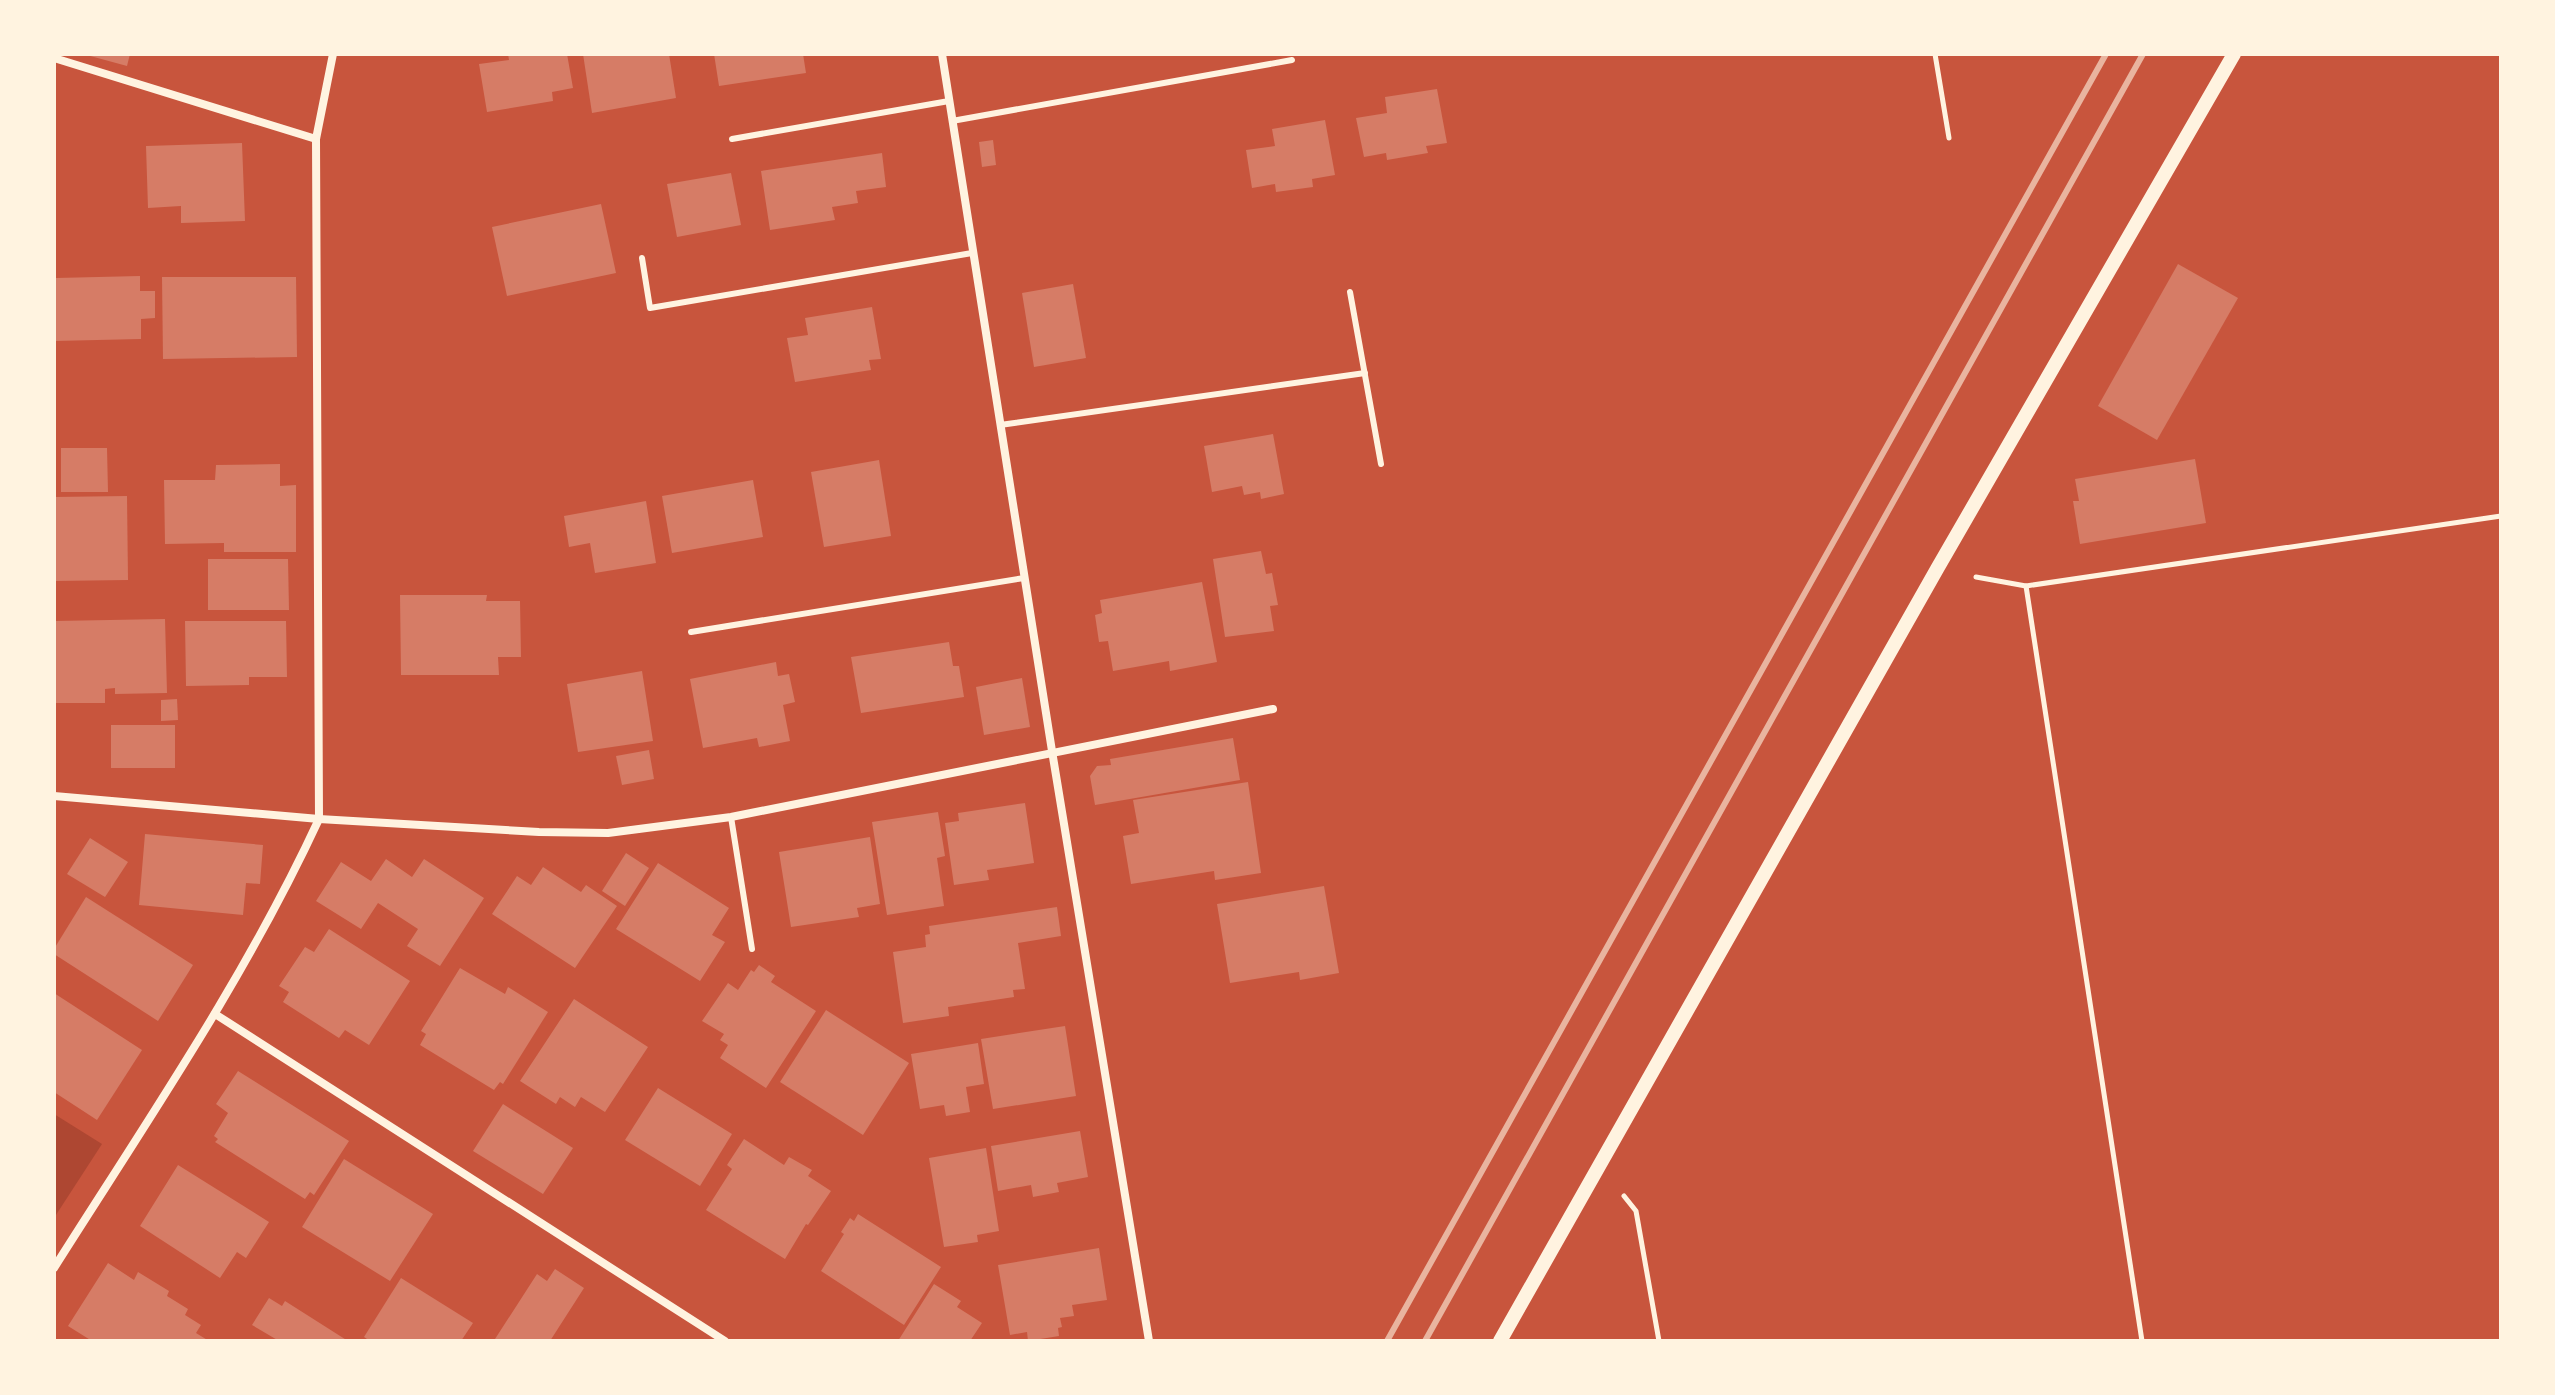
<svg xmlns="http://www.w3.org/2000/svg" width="2555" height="1395" viewBox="0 0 2555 1395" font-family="'DM Sans',sans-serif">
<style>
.green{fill:#ae4732}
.building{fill:#d67c66}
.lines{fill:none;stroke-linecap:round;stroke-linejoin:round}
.path{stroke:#fff3e0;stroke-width:5}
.service{stroke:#fff3e0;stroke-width:6}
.minor{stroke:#fff3e0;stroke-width:8}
.tertiary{stroke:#fff3e0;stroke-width:14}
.rail{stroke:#e9b49f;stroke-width:6}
</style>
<rect width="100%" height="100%" fill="#c8553d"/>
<polygon class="green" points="54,1114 102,1144 54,1218"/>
<g class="building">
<polygon points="83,54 130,54 127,66"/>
<polygon points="508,54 567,54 573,88 552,92 553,101 487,112 479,64 509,60"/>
<polygon points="583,54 669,54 676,98 592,113"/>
<polygon points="714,54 803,54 806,73 719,86"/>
<polygon points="1437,89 1447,143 1426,146 1428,153 1387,160 1386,153 1364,157 1356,118 1387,113 1385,97"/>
<polygon points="1325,120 1335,175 1312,179 1313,187 1276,192 1275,184 1252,188 1246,150 1275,146 1272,129"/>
<polygon points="993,140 996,165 982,167 979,142"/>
<polygon points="242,143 245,221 181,223 181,206 148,208 146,146"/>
<polygon points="882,153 886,187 856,191 858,203 832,207 835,220 770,230 761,171"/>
<polygon points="731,173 741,225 677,237 667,184"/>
<polygon points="601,204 616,273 507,296 492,227"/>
<polygon points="2178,264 2238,298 2157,440 2098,406"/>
<polygon points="140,276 140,291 155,291 155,318 141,319 141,339 54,341 56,278"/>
<polygon points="162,277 296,277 297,357 163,359"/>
<polygon points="1073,284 1086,358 1034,367 1022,293"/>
<polygon points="872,307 881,359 869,360 871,370 795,382 787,338 808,335 805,318"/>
<polygon points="1273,434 1284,494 1261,499 1260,492 1244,495 1242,486 1212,492 1204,446"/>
<polygon points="61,448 107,448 108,492 61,492"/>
<polygon points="2195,459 2206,523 2080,544 2073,501 2079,501 2075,479"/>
<polygon points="879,460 891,536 824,547 811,472"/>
<polygon points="280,464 280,486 296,485 296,552 224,552 224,543 165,544 164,480 215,480 216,465"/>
<polygon points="753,480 763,537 672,553 662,496"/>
<polygon points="127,496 128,580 54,581 54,497"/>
<polygon points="646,501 656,563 595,573 590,543 569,547 564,516"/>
<polygon points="1261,551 1266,574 1272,573 1278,605 1270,606 1274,631 1225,637 1213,559"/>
<polygon points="208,559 288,559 289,610 208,610"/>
<polygon points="1202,582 1217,662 1170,671 1169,661 1113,671 1108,641 1099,642 1095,615 1102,613 1100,600"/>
<polygon points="400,595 487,595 486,601 520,601 521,657 498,657 499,675 401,675"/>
<polygon points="165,619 167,693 115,694 115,688 105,689 105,703 54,703 54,621"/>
<polygon points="185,621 286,621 287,677 249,677 249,685 186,686"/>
<polygon points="949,642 953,666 959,666 964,697 861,713 851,657"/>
<polygon points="776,662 778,676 789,674 795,702 783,705 790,741 759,747 757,738 703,748 690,679"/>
<polygon points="642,671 653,741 578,752 567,684"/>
<polygon points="1022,678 1030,727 984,735 976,687"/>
<polygon points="177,699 178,720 161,721 161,700"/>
<rect x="111" y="725" width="64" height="43"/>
<polygon points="1233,738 1240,780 1095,805 1090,776 1097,766 1111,765 1110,759"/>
<polygon points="649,750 654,779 622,785 616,756"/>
<polygon points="1248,782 1261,873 1215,880 1214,871 1131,884 1123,836 1139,833 1133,800"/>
<polygon points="1025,803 1034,863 987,870 989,880 954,885 945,823 959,821 958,813"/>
<polygon points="938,812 945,856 937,858 944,906 887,915 872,822"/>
<polygon points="145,834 263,845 260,884 246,883 243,915 139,905"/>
<polygon points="870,837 880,904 857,908 859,917 791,927 779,852"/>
<polygon points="90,838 128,862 105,897 67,874"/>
<polygon points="626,853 649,868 625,906 602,891"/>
<polygon points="386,859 412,877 424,859 484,898 440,966 407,946 418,929 378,903 361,929 316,901 341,862 371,881"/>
<polygon points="658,863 729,908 712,935 725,942 700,981 616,929"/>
<polygon points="543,867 581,892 586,885 617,906 575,968 492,914 517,876 531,885"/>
<polygon points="1324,886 1339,973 1300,980 1299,972 1230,983 1217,904"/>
<polygon points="86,897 193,965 158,1021 54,954 54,949"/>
<polygon points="1057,907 1061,936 1018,943 1025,989 1013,990 1014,997 948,1007 949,1016 903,1023 893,952 926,947 925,935 930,934 929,926"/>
<polygon points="329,929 410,981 369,1045 345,1030 339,1038 283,1002 289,992 279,986 305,947 314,952"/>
<polygon points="759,965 775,976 771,982 816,1011 766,1088 720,1058 728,1045 720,1040 724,1034 702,1021 728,983 738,990 751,970 754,972"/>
<polygon points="460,968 505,994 508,987 548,1012 503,1084 500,1082 494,1090 420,1045 426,1034 421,1031"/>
<polygon points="54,993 142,1050 97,1120 54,1092"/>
<polygon points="574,999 648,1047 605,1112 581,1097 575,1107 560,1097 556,1104 520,1081"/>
<polygon points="826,1010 909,1063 863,1135 780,1082"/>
<polygon points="1065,1026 1076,1096 993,1109 981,1039"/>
<polygon points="978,1043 984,1084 966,1087 970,1112 946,1116 944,1105 920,1109 911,1054"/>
<polygon points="238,1071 349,1141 314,1195 310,1192 305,1199 215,1142 218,1139 214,1136 228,1113 216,1104"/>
<polygon points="658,1088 732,1134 700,1186 625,1140"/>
<polygon points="503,1104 573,1148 543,1194 473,1151"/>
<polygon points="1080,1131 1088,1177 1057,1183 1059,1192 1033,1197 1031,1185 998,1191 991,1146"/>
<polygon points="744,1139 784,1165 789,1157 812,1170 808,1176 831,1191 808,1225 806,1224 785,1259 706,1210 732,1169 727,1165"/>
<polygon points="986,1148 999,1231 977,1235 978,1242 944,1247 929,1158"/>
<polygon points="344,1159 433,1214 390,1281 302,1227"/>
<polygon points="178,1165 269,1222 246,1258 237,1252 220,1278 140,1226"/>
<polygon points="858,1214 941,1267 904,1325 821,1271 844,1234 841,1232 850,1218 854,1221"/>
<polygon points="1099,1248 1107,1300 1072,1305 1074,1316 1060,1318 1062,1327 1058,1328 1059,1336 1028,1341 1027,1332 1010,1335 998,1265"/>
<polygon points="108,1263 134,1280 138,1272 169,1291 167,1296 188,1309 185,1315 201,1325 196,1333 209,1341 92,1341 68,1326"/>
<polygon points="555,1269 584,1288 550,1341 495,1339 537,1274 547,1281"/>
<polygon points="401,1278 473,1323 461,1341 370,1341 364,1337"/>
<polygon points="934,1284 961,1301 957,1307 982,1323 970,1341 898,1341"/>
<polygon points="269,1298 282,1306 285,1301 348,1341 279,1341 252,1325"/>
</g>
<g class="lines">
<g class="path">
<polyline points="1935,54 1949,138"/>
<polyline points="1976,577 2026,586 2501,516"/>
<polyline points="2026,586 2142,1341"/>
<polyline points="1624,1196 1636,1211 1659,1341"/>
</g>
<g class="service">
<polyline points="952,121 1292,60"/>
<polyline points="732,139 949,101"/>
<polyline points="642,258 650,308 972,253"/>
<polyline points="1350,292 1381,464"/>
<polyline points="1000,425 1365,373"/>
<polyline points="691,632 1024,578"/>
<polyline points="731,817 752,949"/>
</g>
<g class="minor">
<polyline points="942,54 1052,751 1149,1341"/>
<polyline points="54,58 316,139"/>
<polyline points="54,796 319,819 539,832 608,833 731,817 1273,709"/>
<polyline points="215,1014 725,1341"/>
<path d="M54 1268C147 1121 246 977 319 819L316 139 333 54"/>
</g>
<polyline class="tertiary" points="1500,1341 1937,569 2234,54"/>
<g class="rail">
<polyline points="1387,1341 2106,54"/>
<polyline points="1425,1341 2143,54"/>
</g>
</g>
<rect width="2555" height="1395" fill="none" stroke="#fff3e0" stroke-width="112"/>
</svg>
